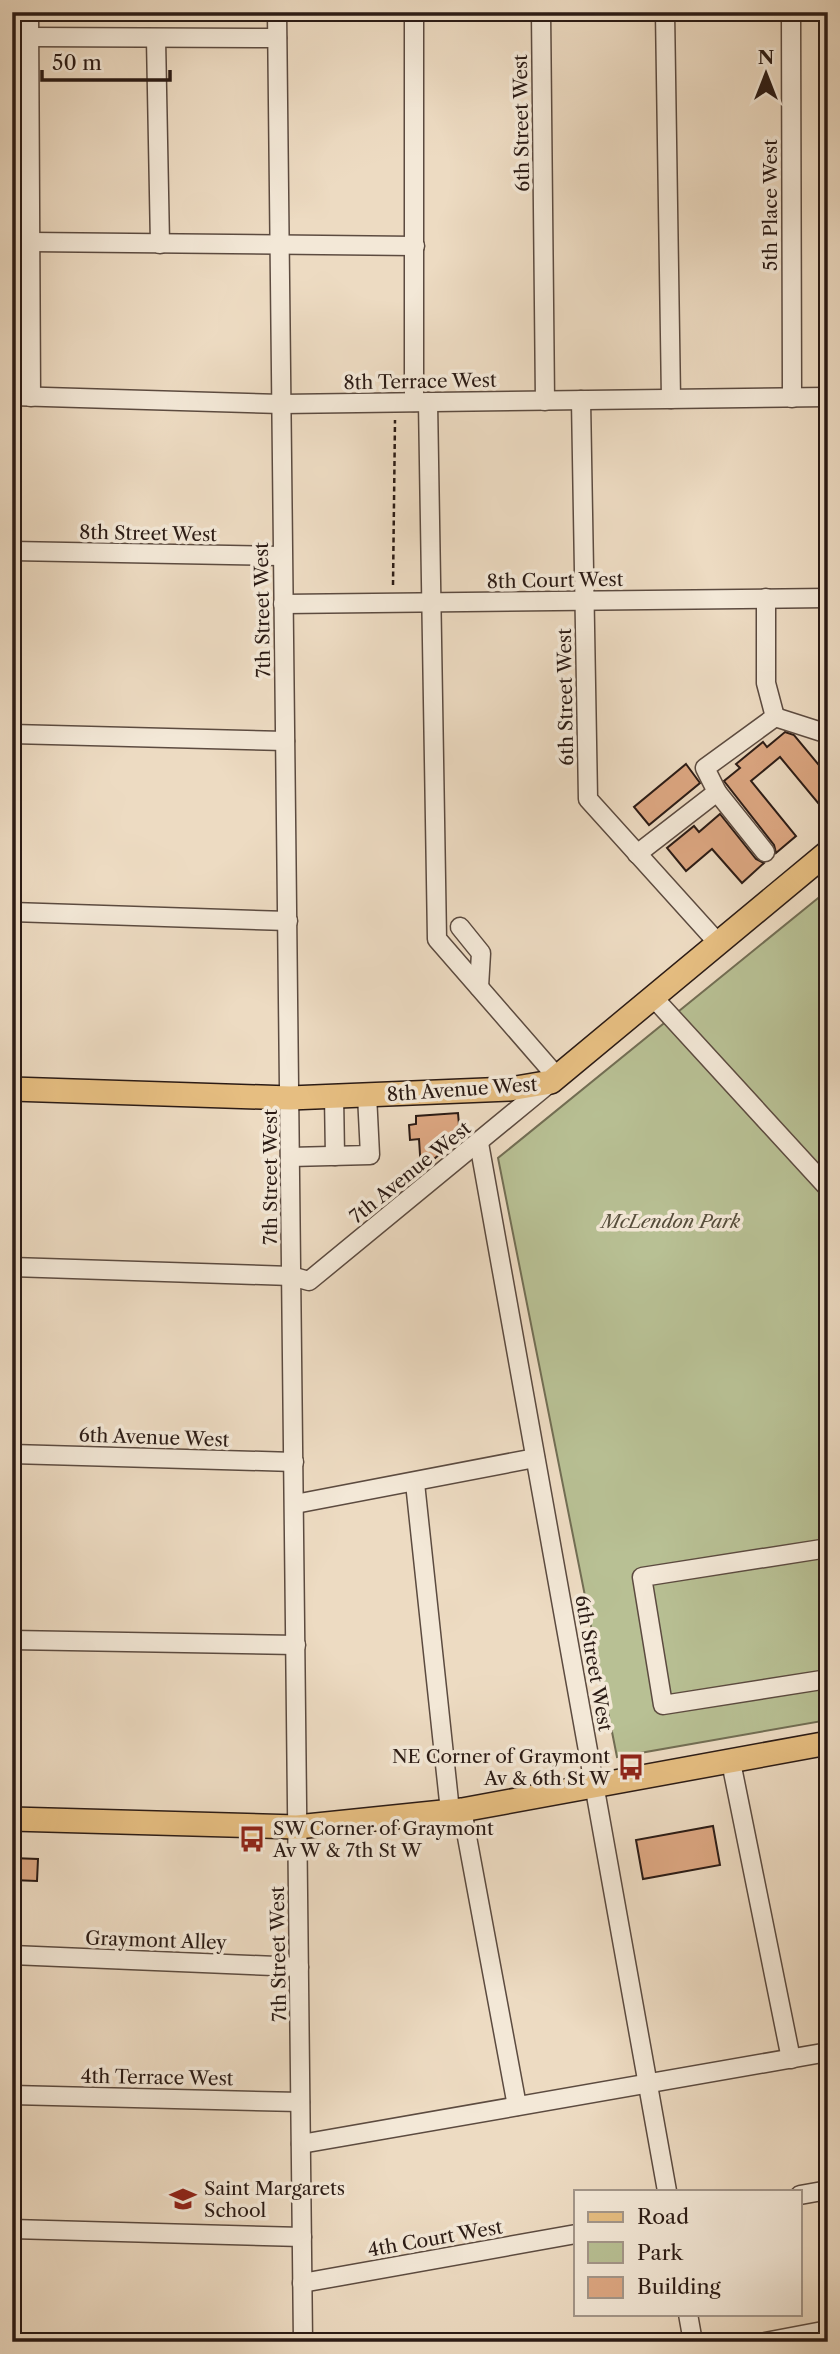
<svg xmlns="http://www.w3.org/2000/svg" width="840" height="2354" viewBox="0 0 840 2354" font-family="'Libre Caslon Text',serif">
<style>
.green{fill:#b8c094;stroke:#726e54;stroke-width:2}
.building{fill:#dda782;stroke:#2b1b15;stroke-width:2}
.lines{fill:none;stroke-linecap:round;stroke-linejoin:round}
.minor-casing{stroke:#5c4b40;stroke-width:21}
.major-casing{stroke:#2b1b15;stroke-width:26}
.path{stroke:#2b1b15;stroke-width:2.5;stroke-dasharray:5 3.5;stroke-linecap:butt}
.minor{stroke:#f3e8d7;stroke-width:18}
.major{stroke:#e6be81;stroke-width:23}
.labels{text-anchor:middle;stroke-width:7;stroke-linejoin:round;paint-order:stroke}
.street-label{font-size:19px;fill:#2b1b15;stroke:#f3e8d7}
.park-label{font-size:19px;font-style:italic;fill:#554d3b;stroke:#f3e8d7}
.poi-label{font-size:19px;fill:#2b1b15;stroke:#f3e8d7;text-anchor:start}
</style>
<rect width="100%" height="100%" fill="#eddbc2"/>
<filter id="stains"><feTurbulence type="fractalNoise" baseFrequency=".00286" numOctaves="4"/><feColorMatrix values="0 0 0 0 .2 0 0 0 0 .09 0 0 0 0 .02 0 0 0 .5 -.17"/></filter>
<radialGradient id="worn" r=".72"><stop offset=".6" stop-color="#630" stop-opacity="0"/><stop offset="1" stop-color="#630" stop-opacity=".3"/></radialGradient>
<polygon class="green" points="828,890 828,1720 617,1757 498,1158"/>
<g class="building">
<polygon points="785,732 794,735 828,776 828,815 780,757 751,781 796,836 776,853 774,845 724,781 740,768 736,764 763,742 767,747"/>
<polygon points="686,764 700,783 649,825 634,807"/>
<polygon points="720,814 756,859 764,863 742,883 712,849 686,871 667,848 694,826 699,832"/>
<polygon points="458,1113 460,1137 421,1170 419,1139 410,1140 409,1125 416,1124 416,1116"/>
<polygon points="713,1826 720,1865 643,1879 636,1840"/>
<polygon points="12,1858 38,1859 37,1881 12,1880"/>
</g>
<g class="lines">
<g class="minor-casing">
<g id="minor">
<polyline points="29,12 31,397"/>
<polyline points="277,12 303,2342"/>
<polyline points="541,12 545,401"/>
<polyline points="665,12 671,399"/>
<polyline points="791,12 792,398"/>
<polyline points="29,37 277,38"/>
<polyline points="156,39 160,244"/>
<polyline points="30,242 415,246"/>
<polyline points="12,396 281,404 828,397"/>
<polyline points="581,400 588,799 718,943"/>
<polyline points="414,402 414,12"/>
<polyline points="428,402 437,939 557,1077"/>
<polyline points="12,551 282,556"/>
<polyline points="766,598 766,683 775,717"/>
<polyline points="283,604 828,598"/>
<polyline points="12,734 285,741"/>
<polyline points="717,792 705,768 775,717 828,734"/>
<polyline points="637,854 717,792 765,852"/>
<polyline points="12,912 288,921"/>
<polyline points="460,927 481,953 479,987"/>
<polyline points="653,997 828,1188"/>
<polyline points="334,1096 335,1156"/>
<polyline points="479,1143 667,2191"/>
<polyline points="290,1157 370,1155 367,1095"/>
<polyline points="12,1267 291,1276 309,1281 551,1082"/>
<polyline points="12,1454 294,1462"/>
<polyline points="415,1483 450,1811"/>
<polyline points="295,1504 535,1458"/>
<polyline points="828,1548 642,1577 663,1705 828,1679"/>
<polyline points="12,1640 296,1645"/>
<polyline points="731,1762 791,2059"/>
<polyline points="462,1810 517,2106"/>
<polyline points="12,1955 299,1967"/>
<polyline points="12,2095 300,2102"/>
<polyline points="301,2144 828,2052"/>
<polyline points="800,2195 828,2190"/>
<polyline points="12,2229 302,2237"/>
<polyline points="302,2283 576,2234"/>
<polyline points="688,2314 693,2342"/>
<polyline points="765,2342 828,2330"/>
</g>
</g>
<g class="major-casing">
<g id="major">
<polyline points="12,1089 290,1098 510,1089 551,1082 828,852"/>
<polyline points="12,1819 297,1827 462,1810 828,1743"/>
</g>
</g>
<polyline class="path" points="393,585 395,420"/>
<use href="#minor" class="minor"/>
<use href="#major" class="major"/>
</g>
<defs>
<g id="bus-bare" transform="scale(2.1)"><path d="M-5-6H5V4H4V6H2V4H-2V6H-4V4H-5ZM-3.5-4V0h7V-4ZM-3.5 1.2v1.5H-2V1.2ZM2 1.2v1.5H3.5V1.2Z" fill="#8f2418" stroke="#f3e8d7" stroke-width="2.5" paint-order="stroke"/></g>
<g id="school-bare" transform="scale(2.1)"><path d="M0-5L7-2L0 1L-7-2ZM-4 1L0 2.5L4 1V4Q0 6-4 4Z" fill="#8f2418" stroke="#f3e8d7" stroke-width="2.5" paint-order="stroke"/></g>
</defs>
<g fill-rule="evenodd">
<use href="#bus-bare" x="631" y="1767"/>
<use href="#bus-bare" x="252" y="1839"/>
<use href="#school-bare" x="183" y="2199"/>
</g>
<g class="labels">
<g class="street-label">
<text transform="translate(521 123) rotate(-91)" y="7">6th Street West</text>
<text transform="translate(770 205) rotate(-90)" y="7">5th Place West</text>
<text transform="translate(420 381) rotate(-1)" y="7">8th Terrace West</text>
<text transform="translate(148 533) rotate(1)" y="7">8th Street West</text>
<text transform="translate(555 580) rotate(-1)" y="7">8th Court West</text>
<text transform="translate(262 610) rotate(-91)" y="7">7th Street West</text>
<text transform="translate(565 697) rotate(-91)" y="7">6th Street West</text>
<text transform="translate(462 1089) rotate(-4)" y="7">8th Avenue West</text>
<text transform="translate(410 1172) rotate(-39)" y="7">7th Avenue West</text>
<text transform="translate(270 1177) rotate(-90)" y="7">7th Street West</text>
<text transform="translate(154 1437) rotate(2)" y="7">6th Avenue West</text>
<text transform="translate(594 1663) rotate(80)" y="7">6th Street West</text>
<text transform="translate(156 1940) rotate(2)" y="7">Graymont Alley</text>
<text transform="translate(278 1954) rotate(-91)" y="7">7th Street West</text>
<text transform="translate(157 2077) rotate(1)" y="7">4th Terrace West</text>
<text transform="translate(435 2238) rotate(-10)" y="7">4th Court West</text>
</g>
<g class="park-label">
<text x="671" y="1228">McLendon Park</text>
</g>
<g class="poi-label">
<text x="610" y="1763" text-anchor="end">NE Corner of Graymont<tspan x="610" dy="22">Av &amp; 6th St W</tspan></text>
<text x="273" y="1835">SW Corner of Graymont<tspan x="273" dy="22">Av W &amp; 7th St W</tspan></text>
<text x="204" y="2195">Saint Margarets<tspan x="204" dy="22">School</tspan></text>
</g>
</g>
<rect width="840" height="2354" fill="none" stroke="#eddbc2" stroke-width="42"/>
<rect x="14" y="14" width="812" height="2326" fill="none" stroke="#2b1b15" stroke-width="3.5"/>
<rect x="21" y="21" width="798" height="2312" fill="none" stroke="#2b1b15" stroke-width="2"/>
<rect x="574" y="2190" width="228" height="126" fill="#f3e8d7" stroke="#a39689" stroke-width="2"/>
<rect x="588" y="2212" width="35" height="10" fill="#e6be81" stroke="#a39689" stroke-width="2"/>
<text x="637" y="2224" font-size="21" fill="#2b1b15">Road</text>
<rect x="588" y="2242" width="35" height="21" fill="#b8c094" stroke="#a39689" stroke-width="2"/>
<text x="637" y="2260" font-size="21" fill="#2b1b15">Park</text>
<rect x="588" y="2277" width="35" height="21" fill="#dda782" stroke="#a39689" stroke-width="2"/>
<text x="637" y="2294" font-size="21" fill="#2b1b15">Building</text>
<g transform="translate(766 74)" stroke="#f3e8d7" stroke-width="5" paint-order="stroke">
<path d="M0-5L12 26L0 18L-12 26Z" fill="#2b1b15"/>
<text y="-10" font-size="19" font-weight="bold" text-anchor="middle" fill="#2b1b15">N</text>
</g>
<path d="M42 70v10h128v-10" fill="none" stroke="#2b1b15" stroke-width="3.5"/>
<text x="52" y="70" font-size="21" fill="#2b1b15" stroke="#f3e8d7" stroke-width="5" paint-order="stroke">50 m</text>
<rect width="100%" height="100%" filter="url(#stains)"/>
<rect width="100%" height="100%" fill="url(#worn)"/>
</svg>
